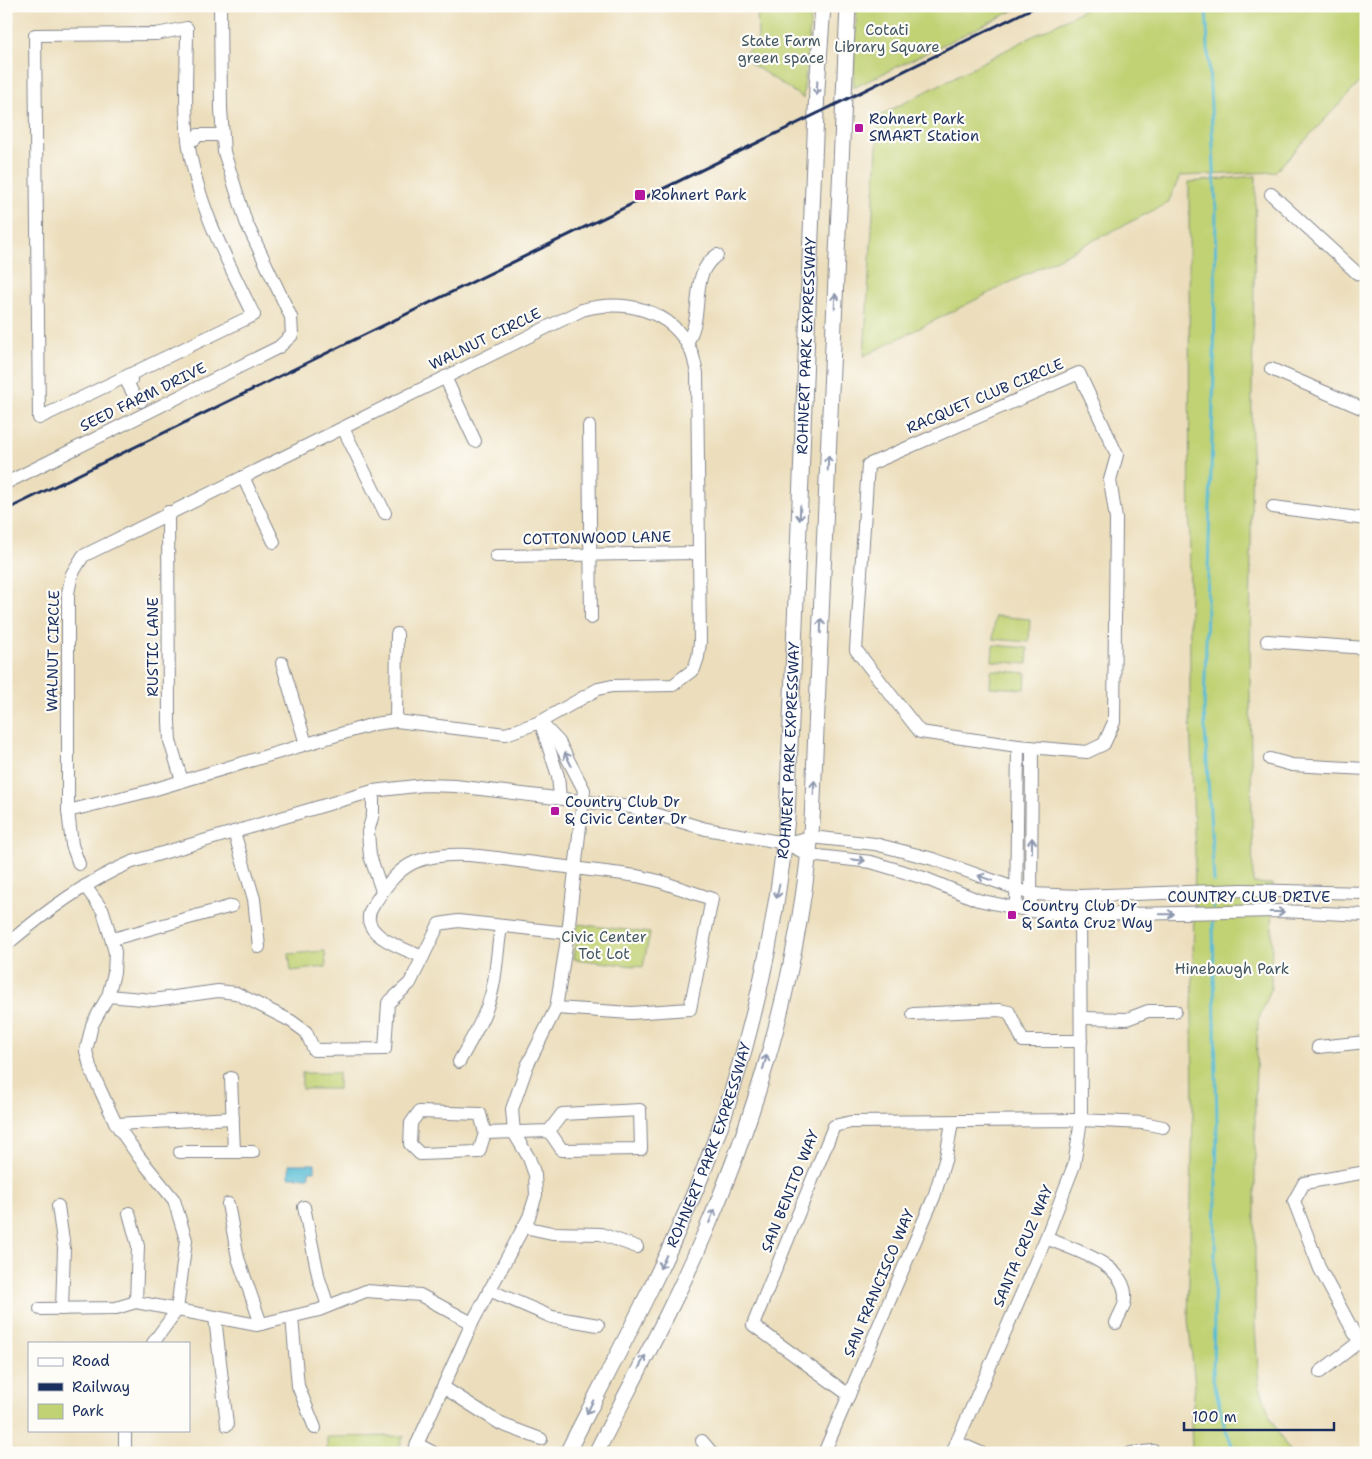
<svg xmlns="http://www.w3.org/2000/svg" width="1372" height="1459" viewBox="0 0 1372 1459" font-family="'Shantell Sans',sans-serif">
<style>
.green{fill:#c1d274;stroke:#6e8069}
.water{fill:#57bcd5;stroke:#39769a}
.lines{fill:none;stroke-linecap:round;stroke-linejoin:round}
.stream{stroke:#57bcd5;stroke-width:3}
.minor-casing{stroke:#84868d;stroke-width:14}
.major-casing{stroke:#84868d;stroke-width:17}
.minor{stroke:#fff;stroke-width:12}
.major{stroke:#fff;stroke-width:15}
.rail{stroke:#1b2f5e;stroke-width:3}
.oneway{stroke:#8d97ae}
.poi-dot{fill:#b5179e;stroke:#fdfcf7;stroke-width:2}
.labels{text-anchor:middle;stroke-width:4.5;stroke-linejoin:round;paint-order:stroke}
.park-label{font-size:15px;fill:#445864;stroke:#fdfcf7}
.poi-label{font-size:15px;fill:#1b2f5e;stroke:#fdfcf7;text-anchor:start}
.street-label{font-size:15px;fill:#1b2f5e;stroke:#fdfcf7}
</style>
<rect width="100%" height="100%" fill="#fdfcf7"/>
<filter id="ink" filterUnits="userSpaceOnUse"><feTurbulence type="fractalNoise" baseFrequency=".02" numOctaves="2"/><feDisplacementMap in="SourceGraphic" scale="10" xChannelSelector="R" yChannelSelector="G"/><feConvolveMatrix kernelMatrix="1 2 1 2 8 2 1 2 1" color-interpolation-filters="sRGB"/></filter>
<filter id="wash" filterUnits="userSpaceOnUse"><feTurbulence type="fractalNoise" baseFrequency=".0096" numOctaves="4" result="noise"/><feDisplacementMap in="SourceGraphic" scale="20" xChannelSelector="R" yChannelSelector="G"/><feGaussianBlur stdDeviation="1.12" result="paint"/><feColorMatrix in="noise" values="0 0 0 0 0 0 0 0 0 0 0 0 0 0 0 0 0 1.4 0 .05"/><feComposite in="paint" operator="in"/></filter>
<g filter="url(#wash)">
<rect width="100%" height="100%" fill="#ecdebc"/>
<g class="green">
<polygon points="757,6 812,6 803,98 750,63 747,52 758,38"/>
<polygon points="857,6 1023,6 853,88"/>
<polygon points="1091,6 1366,6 1366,76 1275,172 1180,176 1168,203 864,356 879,116"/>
<polygon points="1256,176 1252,392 1250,693 1253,883 1273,884 1271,989 1258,1021 1255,1092 1255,1326 1259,1384 1271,1419 1290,1453 1192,1453 1191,1424 1195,1386 1188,1319 1193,1112 1192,1015 1195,854 1190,717 1189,182"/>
<polygon points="995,616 1030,619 1029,642 993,639"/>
<polygon points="993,645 1028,648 1027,664 992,661"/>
<polygon points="991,670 1026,673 1025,689 990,687"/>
<polygon points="578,924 650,933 643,967 574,959"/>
<polygon points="325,951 326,967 291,971 289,954"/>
<rect x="302" y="1073" width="36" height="16"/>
<polygon points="404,1436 397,1453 327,1453 327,1437"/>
</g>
<polygon class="water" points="289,1164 315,1164 315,1171 309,1171 309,1177 289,1177"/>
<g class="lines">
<g class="stream">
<polyline points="1206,6 1216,208 1214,371 1204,710 1214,882"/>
<polyline points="1213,909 1214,897"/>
<polyline points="1213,923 1217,1125 1213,1379 1225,1427 1235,1453"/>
</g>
</g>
</g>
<g filter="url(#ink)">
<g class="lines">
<g class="minor-casing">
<g id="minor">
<polyline points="195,139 198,135 222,135"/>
<polyline points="1271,194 1357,273 1366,277"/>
<path d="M687 344C690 337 694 329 695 321 700 297 694 271 717 255"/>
<polyline points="1271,369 1366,410"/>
<polygon points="1079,373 1117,455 1110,480 1116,519 1114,722 1104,744 1087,752 1018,746 920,732 856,650 868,465"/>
<path d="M129 375 39 418 35 35 156 34 187 28C187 65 184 103 188 140 196 202 226 259 254 315L129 375 131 380 128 384 136 399 141 401"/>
<polyline points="445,377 475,441"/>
<polyline points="589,426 591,618"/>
<polyline points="343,428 385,513"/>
<polyline points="243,477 274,542"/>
<polyline points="6,483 279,347 292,335 291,317 246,222 224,152 221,109 220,6"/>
<polyline points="1273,507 1366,519"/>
<polyline points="168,512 169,721 170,741 182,781"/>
<polyline points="496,556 699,553"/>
<polyline points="1267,641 1366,648"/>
<polyline points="282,663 306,744"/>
<polyline points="396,721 397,634"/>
<polyline points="541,724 558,776 560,798"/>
<polyline points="1270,759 1292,765 1366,769"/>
<polyline points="373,791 373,814 368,832 370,856 382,891"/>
<path d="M68 811 149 791 374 724 396 721 506 734 540 722 598 689 612 686 673 685 694 669 698 657 700 642 697 373C695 366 694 357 691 351 671 308 623 299 582 310L83 556 72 574 68 593V811L72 845 79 864"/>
<polyline points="234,832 254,899 259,947"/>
<polyline points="785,843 811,837 875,844 933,859 1031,894 1080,896 1242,890 1366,893"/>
<polyline points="85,886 103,911 115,952 114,973 108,996 92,1025 86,1051 91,1070 116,1124 139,1157 174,1200 186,1240 177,1310 153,1343"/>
<polyline points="1031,901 1032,748"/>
<polyline points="1016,908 1018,746"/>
<polyline points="113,939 232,906"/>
<path d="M6 945C44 913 86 881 132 862L373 791 424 785 455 786 631 807 706 829 785 843 809 855 871 862 924 878 978 900 1031 911 1080 915 1282 911 1366 915"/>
<path d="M423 957C405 949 354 934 373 906 383 890 396 870 415 862 450 848 491 858 527 862 564 867 601 871 637 876L659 881 712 899 690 1009 631 1013 556 1008"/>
<polyline points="108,996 153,1000 218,991 236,993 291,1021 306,1032 314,1050 385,1049 388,1003 410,983 439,924 458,921 568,933"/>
<polyline points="913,1014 999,1010 1009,1012 1023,1041 1081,1041"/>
<polyline points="1081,1018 1127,1019 1148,1011 1175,1011"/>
<polyline points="1318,1047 1366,1042"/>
<path d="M459 1062C473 1036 490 1010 494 981 497 963 498 945 501 927"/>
<polyline points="231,1078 234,1151"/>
<polyline points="116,1124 233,1118"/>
<polyline points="485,1133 480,1114 419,1112 411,1123 410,1144 420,1154 479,1152 485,1133 549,1131 562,1150 641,1149 640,1110 562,1114 549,1131"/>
<polyline points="180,1152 253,1152"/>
<polyline points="1366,1172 1304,1183 1294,1201 1320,1269 1359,1342 1366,1348"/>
<polyline points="228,1204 238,1258 261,1324"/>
<polyline points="58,1206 64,1248 62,1309"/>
<polyline points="304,1207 319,1279 328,1306"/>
<polyline points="129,1213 138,1246 136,1302"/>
<polyline points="524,1227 552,1233 601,1234 637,1247"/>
<path d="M1046 1238C1073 1250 1134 1265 1124 1305 1122 1311 1118 1317 1116 1323"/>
<polyline points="489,1290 552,1317 598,1325"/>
<polyline points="40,1309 116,1308 136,1302 257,1325 319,1310 366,1291 420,1295 472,1323"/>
<polyline points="215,1317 227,1425"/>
<polyline points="292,1317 298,1386 315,1428"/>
<polyline points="1320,1372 1359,1342"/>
<polyline points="443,1387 501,1424 541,1439"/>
<polyline points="849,1395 753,1325 834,1126 851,1122 1081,1120 1143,1123 1163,1127"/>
<polyline points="702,1441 712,1453"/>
<polyline points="956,1442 981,1453"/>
<polyline points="417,1444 434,1453"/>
<polyline points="125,1453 125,1430"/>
<polyline points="413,1453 472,1323 529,1217 536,1195 535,1175 529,1158 514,1133 512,1109 527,1066 556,1008 568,933 584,790 559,742 540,722"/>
<polyline points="824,1453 934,1197 946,1157 952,1122"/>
<polyline points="952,1453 1046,1238 1074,1165 1081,1120 1080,896"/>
<polyline points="1131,1453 1154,1451"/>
</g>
</g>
<g class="major-casing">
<g id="major">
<path id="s1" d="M567 1453C615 1359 666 1265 705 1167 748 1059 776 933 787 818L817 88 823 6"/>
<path d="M596 1453C633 1380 673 1308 705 1233 761 1103 800 962 812 821L848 6"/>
</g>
</g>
<use href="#minor" class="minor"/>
<use href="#major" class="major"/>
<polyline class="rail" points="6,510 1037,6"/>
</g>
<defs><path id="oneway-shaft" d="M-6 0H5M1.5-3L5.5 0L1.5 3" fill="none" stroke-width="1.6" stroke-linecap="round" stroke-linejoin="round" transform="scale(1.25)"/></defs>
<g class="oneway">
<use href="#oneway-shaft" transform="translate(817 88) rotate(93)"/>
<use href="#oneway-shaft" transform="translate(835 301) rotate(-88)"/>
<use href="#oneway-shaft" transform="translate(828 463) rotate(-88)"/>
<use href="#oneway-shaft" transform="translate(800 513) rotate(92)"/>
<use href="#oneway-shaft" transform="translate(821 626) rotate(-88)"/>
<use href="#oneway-shaft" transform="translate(568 759) rotate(-117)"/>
<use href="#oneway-shaft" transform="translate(814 788) rotate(-87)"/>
<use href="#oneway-shaft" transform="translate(1032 845) rotate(-90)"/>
<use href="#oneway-shaft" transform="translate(858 860) rotate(6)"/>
<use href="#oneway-shaft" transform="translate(985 878) rotate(-160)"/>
<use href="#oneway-shaft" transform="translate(778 891) rotate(101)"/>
<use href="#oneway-shaft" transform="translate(1277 912)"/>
<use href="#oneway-shaft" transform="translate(1167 914) rotate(-1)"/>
<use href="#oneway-shaft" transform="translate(765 1062) rotate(-74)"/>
<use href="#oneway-shaft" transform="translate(712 1216) rotate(-68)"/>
<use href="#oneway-shaft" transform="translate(663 1262) rotate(116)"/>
<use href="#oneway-shaft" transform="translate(642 1362) rotate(-63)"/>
<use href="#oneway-shaft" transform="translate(590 1407) rotate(117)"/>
</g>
</g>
<g class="poi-dot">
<rect x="854" y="123" width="10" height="10" rx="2.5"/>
<rect x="634" y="189" width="12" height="12" rx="2.5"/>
<rect x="550" y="806" width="10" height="10" rx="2.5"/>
<rect x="1007" y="910" width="10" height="10" rx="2.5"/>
</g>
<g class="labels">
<g class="park-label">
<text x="887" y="35">Cotati<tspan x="887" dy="17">Library Square</tspan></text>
<text x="781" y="46">State Farm<tspan x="781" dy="17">green space</tspan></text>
<text x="604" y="942">Civic Center<tspan x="604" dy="17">Tot Lot</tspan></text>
<text x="1232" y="974">Hinebaugh Park</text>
</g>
<g class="poi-label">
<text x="869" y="124">Rohnert Park<tspan x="869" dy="17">SMART Station</tspan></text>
<text x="651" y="200">Rohnert Park</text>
<text x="565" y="807">Country Club Dr<tspan x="565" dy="17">&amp; Civic Center Dr</tspan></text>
<text x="1022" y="911">Country Club Dr<tspan x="1022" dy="17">&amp; Santa Cruz Way</tspan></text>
</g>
<g class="street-label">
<text transform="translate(485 339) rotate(-26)" y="5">WALNUT CIRCLE</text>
<text dy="5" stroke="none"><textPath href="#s1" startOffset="1150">ROHNERT PARK EXPRESSWAY</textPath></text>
<text transform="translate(985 396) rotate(-23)" y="5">RACQUET CLUB CIRCLE</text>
<text transform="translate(143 397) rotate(-26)" y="5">SEED FARM DRIVE</text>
<text transform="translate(597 538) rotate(-1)" y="5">COTTONWOOD LANE</text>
<text transform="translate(153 647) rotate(-90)" y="5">RUSTIC LANE</text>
<text transform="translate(53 651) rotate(-89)" y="5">WALNUT CIRCLE</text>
<text dy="5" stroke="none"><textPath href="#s1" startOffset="745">ROHNERT PARK EXPRESSWAY</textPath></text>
<text x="1249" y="902">COUNTRY CLUB DRIVE</text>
<text dy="5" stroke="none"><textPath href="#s1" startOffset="340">ROHNERT PARK EXPRESSWAY</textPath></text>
<text transform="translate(790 1191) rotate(-68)" y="5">SAN BENITO WAY</text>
<text transform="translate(1023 1246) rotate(-67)" y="5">SANTA CRUZ WAY</text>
<text transform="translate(879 1283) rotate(-67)" y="5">SAN FRANCISCO WAY</text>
</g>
</g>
<rect width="1372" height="1459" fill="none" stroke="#fdfcf7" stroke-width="25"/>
<rect x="28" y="1342" width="162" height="90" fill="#fdfcf7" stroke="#a3aaba"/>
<rect x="38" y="1358" width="25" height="8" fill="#ffffff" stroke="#a3aaba"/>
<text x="72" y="1366" font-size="15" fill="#1b2f5e">Road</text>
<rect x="38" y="1383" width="25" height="8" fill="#1b2f5e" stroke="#a3aaba"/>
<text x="72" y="1392" font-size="15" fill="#1b2f5e">Railway</text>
<rect x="38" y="1404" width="25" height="15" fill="#c1d274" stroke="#a3aaba"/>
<text x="72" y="1416" font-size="15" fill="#1b2f5e">Park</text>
<path d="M1184 1422v8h150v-8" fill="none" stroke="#1b2f5e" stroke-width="2.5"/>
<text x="1192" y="1422" font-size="15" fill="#1b2f5e" stroke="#fdfcf7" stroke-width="4" paint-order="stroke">100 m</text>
</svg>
